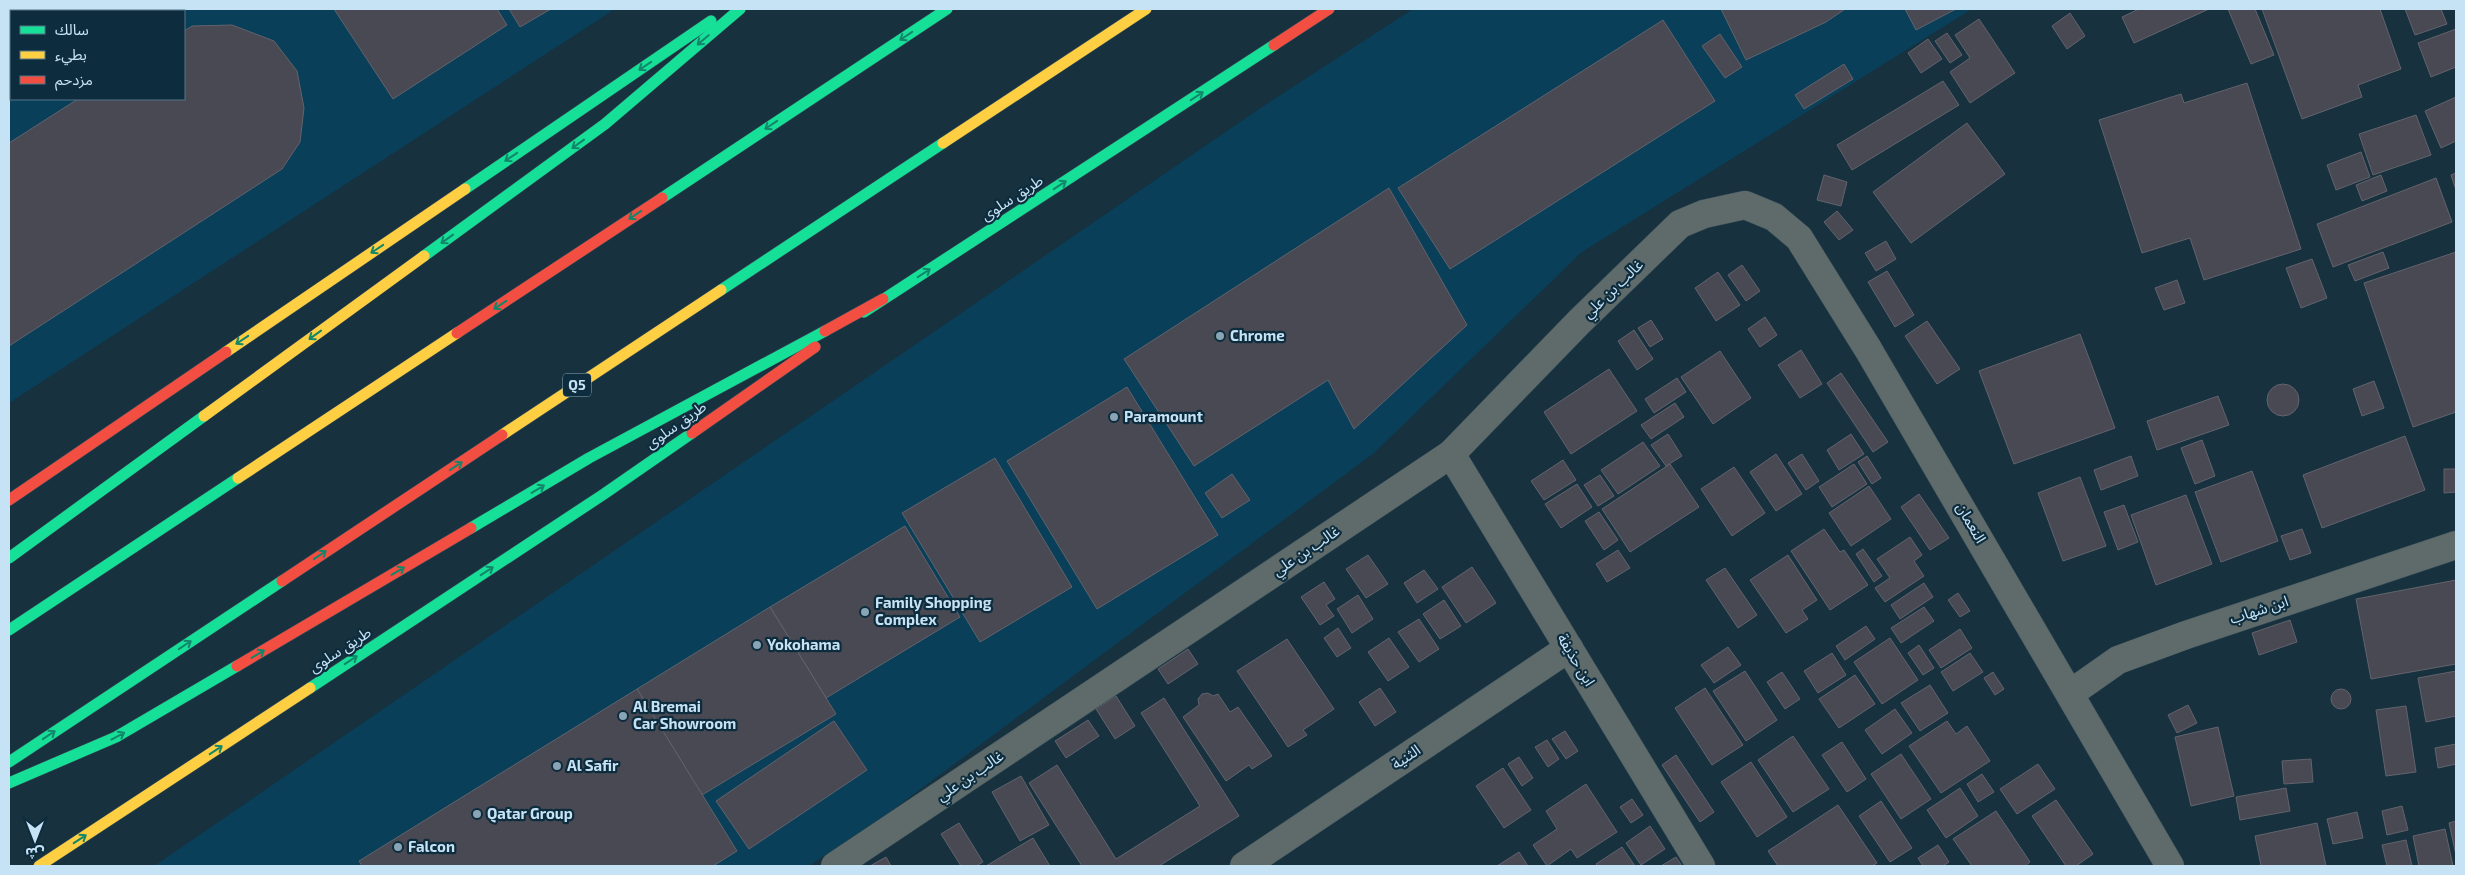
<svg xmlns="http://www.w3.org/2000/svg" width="2465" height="875" viewBox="0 0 2465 875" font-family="'Exo 2','Noto Sans Arabic',sans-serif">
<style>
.built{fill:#093f58}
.building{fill:#484953;stroke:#62636d}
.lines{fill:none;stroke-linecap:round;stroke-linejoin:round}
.street-casing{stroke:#364d58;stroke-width:29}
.fast-casing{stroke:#364d58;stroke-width:12}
.slow-casing{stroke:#364d58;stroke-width:12}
.jam-casing{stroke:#364d58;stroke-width:12}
.street{stroke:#5e6b6a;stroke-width:28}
.fast{stroke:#16e098;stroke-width:11}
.slow{stroke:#ffcf43;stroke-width:11}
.jam{stroke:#f24e42;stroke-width:11}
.oneway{stroke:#12866a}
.poi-dot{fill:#89a5b5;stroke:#0d2c3d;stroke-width:2}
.labels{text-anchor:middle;stroke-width:4.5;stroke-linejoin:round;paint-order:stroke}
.shield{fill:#0d2c3d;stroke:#8eacbe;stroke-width:1}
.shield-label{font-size:14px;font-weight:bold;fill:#c6e3f5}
.street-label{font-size:15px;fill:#c6e3f5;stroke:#0d2c3d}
.poi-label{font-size:15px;font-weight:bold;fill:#c6e3f5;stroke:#0d2c3d;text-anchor:start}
</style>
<rect width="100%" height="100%" fill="#17313e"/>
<g class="built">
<polygon points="136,9 615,9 9,403 9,90 11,89 11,99 184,99 184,11 132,11"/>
<polygon points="1413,9 1972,9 1582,252 1374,453 891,811 809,866 154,866 1262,107"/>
</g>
<g class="building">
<polygon points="334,9 497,9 507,25 393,99"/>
<polygon points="509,9 551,9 520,27"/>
<polygon points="1721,9 1845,9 1826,22 1746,60"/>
<polygon points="1905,9 1956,9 1916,30"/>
<polygon points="2139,9 2209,9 2134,43 2122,17"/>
<polygon points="2228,9 2255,9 2274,55 2251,64"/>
<polygon points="2262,9 2380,9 2401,69 2358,85 2362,97 2302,119"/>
<polygon points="2405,9 2441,9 2447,24 2415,35"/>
<polygon points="2070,13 2085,36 2067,49 2052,26"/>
<polygon points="1979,19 2015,73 1970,103 1950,72 1970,58 1955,35"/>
<polygon points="1663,20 1715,101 1450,269 1398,188"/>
<polygon points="232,25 274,41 297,71 304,108 300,142 282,169 9,346 9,143 78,99 184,99 184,31 192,26"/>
<polygon points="2456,29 2456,67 2431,77 2418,43"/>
<polygon points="1947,33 1962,55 1950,63 1935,41"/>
<polygon points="1720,34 1742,67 1725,78 1702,46"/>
<polygon points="1928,39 1942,59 1921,73 1908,53"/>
<polygon points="1844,64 1853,79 1804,109 1795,95"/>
<polygon points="1943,81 1959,105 1852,170 1837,145"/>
<polygon points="2247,83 2301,249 2204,280 2190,238 2142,253 2099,120 2181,94 2184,103"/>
<polygon points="2456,97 2456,141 2441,148 2425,111"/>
<polygon points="2416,115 2431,155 2373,175 2359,134"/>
<polygon points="1967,123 2005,174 1911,243 1873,192"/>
<polygon points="2361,152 2370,177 2336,190 2327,165"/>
<polygon points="2456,173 2456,190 2451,175"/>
<polygon points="1824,175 1847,182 1841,206 1817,200"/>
<polygon points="2381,175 2387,191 2362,201 2356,185"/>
<polygon points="2436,178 2452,222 2333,267 2317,224"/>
<polygon points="1389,188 1467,325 1354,429 1328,380 1194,466 1124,359"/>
<polygon points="1837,211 1853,230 1839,240 1824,222"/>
<polygon points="1886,241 1896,259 1876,271 1865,253"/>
<polygon points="2383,252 2389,268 2355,281 2348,265"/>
<polygon points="2456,252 2456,412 2413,427 2364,283"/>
<polygon points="2312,259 2327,298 2301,308 2286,268"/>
<polygon points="1742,265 1760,291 1746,301 1728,275"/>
<polygon points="1887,271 1914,315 1895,327 1868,282"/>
<polygon points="1718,272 1740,305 1716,321 1695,288"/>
<polygon points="2177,280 2185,303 2164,310 2155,288"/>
<polygon points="1765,317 1777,335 1760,347 1748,329"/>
<polygon points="1651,320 1663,339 1650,347 1638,328"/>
<polygon points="1927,321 1960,369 1937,384 1905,336"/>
<polygon points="1634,330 1653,359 1637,370 1618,341"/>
<polygon points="2080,334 2115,428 2014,464 1979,371"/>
<polygon points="1801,350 1822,384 1800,398 1778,365"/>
<polygon points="1720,351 1751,398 1713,424 1681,377"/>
<polygon points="1609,369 1637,411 1571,454 1544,412"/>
<polygon points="1841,373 1888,442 1873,452 1827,383"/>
<polygon points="1677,378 1686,392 1654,413 1645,399"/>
<polygon points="2374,381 2384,408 2362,416 2353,389"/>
<circle cx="2283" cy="400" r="16"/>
<polygon points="1127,387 1218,535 1097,609 1007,461"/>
<polygon points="2218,396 2229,425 2157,450 2147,421"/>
<polygon points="1675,403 1684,417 1651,439 1641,425"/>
<polygon points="1668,434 1682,456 1666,466 1651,445"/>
<polygon points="1851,434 1864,454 1839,470 1827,450"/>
<polygon points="2405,436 2425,490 2322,528 2303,475"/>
<polygon points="2202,440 2215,476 2195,484 2181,448"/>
<polygon points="1643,442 1660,466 1618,494 1601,470"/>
<polygon points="1776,454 1802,494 1776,511 1750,472"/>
<polygon points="1802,454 1819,481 1806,490 1788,463"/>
<polygon points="1867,456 1881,478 1872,484 1858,462"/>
<polygon points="2131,456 2138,476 2101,490 2094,470"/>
<polygon points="995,458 1072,587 980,642 902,513"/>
<polygon points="1563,460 1576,480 1544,500 1531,481"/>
<polygon points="1670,464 1699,507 1630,552 1602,509"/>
<polygon points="1854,464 1867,484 1832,507 1819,487"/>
<polygon points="1734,467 1765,513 1732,536 1701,489"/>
<polygon points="2444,469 2456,469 2456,492 2444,493"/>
<polygon points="2252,471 2278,541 2221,562 2195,492"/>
<polygon points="1232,474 1250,500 1222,518 1205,493"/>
<polygon points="1600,475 1614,496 1598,506 1584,485"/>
<polygon points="2080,477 2106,546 2063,561 2038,493"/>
<polygon points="1577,484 1592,507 1561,528 1545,504"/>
<polygon points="1869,486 1891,519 1851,546 1829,513"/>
<polygon points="1919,494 1949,538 1930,550 1901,507"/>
<polygon points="2186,495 2212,564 2156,585 2131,515"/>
<polygon points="2124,505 2138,542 2118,550 2104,512"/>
<polygon points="1599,512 1618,540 1604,550 1585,521"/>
<polygon points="905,526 960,617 826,698 770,607"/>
<polygon points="1824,529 1840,552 1844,550 1868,585 1830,610 1791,551"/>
<polygon points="2302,529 2311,553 2290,560 2281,536"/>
<polygon points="1910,537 1922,555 1914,561 1924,576 1885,602 1875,588 1890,578 1877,559"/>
<polygon points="1863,549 1882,576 1874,582 1856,554"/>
<polygon points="1618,550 1630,568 1607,582 1596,564"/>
<polygon points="1368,555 1388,584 1366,598 1346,569"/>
<polygon points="1788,555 1817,600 1802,610 1808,619 1786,633 1750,580"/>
<polygon points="1472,567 1496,603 1466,623 1442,587"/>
<polygon points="1725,568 1757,615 1738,628 1706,580"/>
<polygon points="1424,570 1438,589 1417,603 1404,583"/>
<polygon points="2456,580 2456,664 2371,679 2356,599"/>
<polygon points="1324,582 1335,599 1326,605 1334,616 1320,625 1301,597"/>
<polygon points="1924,583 1933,597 1900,619 1891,605"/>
<polygon points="1958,593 1970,611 1960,617 1948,600"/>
<polygon points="1358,595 1373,619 1352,633 1337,609"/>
<polygon points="1444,600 1461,626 1440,639 1423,614"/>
<polygon points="770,607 836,714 702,795 637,689"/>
<polygon points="1924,607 1934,621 1901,643 1891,628"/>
<polygon points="1419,619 1439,649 1419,662 1398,632"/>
<polygon points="2290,620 2297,642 2259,655 2252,633"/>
<polygon points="1866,626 1875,639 1845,660 1836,646"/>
<polygon points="1338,628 1351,648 1337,657 1324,638"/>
<polygon points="1960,629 1972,648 1941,668 1929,650"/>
<polygon points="1389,638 1409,667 1388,681 1368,652"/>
<polygon points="1890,638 1918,680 1882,704 1854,662"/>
<polygon points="1287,639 1334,709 1303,730 1307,735 1288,747 1237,671"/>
<polygon points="1919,645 1934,668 1923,675 1908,653"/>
<polygon points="1728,647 1741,665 1714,683 1701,665"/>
<polygon points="1188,649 1198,664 1168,684 1158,669"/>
<polygon points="1832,653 1846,675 1818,693 1804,671"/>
<polygon points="1970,653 1983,672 1953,691 1941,672"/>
<polygon points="1745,671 1777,720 1746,741 1713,691"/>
<polygon points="2456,671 2456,716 2426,722 2418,678"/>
<polygon points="1782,672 1800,699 1785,709 1767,682"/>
<polygon points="1993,672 2004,689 1995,695 1984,678"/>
<polygon points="1855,675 1875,704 1839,728 1819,699"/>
<polygon points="1930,685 1948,713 1920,731 1901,703"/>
<polygon points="1380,688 1396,712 1375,726 1359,702"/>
<polygon points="1705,688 1743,745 1712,765 1675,708"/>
<circle cx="2341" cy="699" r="10"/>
<polygon points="637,689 737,851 713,866 362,866 359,861"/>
<polygon points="1208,693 1213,696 1218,694 1230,712 1238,707 1272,756 1252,769 1249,765 1226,781 1183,717 1199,705 1198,699 1202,694"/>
<polygon points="1116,696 1135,726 1115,739 1096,709"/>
<polygon points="1164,698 1239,816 1159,866 1082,866 1029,783 1057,765 1116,859 1200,806 1141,713"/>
<polygon points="2188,705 2197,723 2177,733 2168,715"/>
<polygon points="2406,706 2416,772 2386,776 2376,710"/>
<polygon points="1895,709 1912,733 1882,754 1865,730"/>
<polygon points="1088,720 1099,736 1066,758 1055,741"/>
<polygon points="834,721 867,770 749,849 716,801"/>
<polygon points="1947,721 1956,734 1967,726 1990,761 1941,793 1909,746"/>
<polygon points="2218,727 2234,796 2191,806 2175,737"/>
<polygon points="1565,731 1578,751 1566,759 1552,739"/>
<polygon points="1793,736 1829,789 1793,812 1758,760"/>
<polygon points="1547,740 1559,759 1548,767 1535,747"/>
<polygon points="1842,742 1866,779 1847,792 1822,755"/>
<polygon points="2456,744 2456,764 2438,768 2435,748"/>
<polygon points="1901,754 1931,799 1901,819 1871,774"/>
<polygon points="1676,755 1714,812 1700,822 1662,765"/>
<polygon points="1519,757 1533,778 1522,786 1508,764"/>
<polygon points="2311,759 2313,782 2284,784 2282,761"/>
<polygon points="1751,762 1787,817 1757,837 1721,782"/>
<polygon points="2038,764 2055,789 2017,814 2000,789"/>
<polygon points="1503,768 1531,810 1504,828 1476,786"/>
<polygon points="1982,774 1994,792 1978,802 1967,784"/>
<polygon points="1021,776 1049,825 1020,841 992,792"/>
<polygon points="1586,784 1617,832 1577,858 1571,849 1547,866 1533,845 1557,829 1546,811"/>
<polygon points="1960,788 1978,816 1946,838 1927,810"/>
<polygon points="2286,788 2290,811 2240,820 2236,797"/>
<polygon points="1632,799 1643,815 1631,823 1620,807"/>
<polygon points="2056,800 2093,854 2076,866 2066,866 2032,816"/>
<polygon points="1881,801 1912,848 1890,862 1859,816"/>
<polygon points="1838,805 1877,863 1872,866 1778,866 1768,851"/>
<polygon points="2402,806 2408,830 2387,835 2382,811"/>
<polygon points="1996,811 2030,862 2025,866 1972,866 1953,839"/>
<polygon points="2357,812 2363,838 2333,844 2327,819"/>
<polygon points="2456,821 2456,855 2449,823"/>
<polygon points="959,823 983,862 976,866 961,866 941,834"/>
<polygon points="2317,823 2326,866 2261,866 2255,836"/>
<polygon points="1650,826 1665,849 1641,865 1626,843"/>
<polygon points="2445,829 2453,866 2419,866 2413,836"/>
<polygon points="1033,838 1050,866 986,866"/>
<polygon points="2406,840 2412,866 2387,866 2382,845"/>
<polygon points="1938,845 1949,862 1943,866 1923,866 1918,858"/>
<polygon points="1622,847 1635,866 1598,866 1596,864"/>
<polygon points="1519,852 1528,866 1497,866"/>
<polygon points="886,857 891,866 870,866"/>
<polygon points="1676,857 1682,866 1661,866"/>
</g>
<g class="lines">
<g class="street-casing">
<g id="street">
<polyline points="98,11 102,9"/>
<polyline points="9,68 11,67"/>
<polyline points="1451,454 1701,866"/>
<polyline points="2071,693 2118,660 2186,635 2456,545"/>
<polyline points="835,866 1451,454 1579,322 1680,224 1704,214 1745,205 1774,217 1799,238 1868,349 2170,866"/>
<polyline points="1244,866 1569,648"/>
</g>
</g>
<g class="fast-casing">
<g id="fast">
<polyline points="465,189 711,21"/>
<polyline points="662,198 947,9"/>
<polyline points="424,256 605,124 740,9"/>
<polyline points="721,290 943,143"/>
<polyline points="864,312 1274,45"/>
<polyline points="471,528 589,458 825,331"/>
<polyline points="9,558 204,416"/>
<polyline points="9,630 238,478"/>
<polyline points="310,688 604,494 692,433"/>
<polyline points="9,762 282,581"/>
<polyline points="9,783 116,737 237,666"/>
</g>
</g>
<g class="slow-casing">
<g id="slow">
<polyline points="943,143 1146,9"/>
<polyline points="226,352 465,189"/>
<polyline points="204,416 424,256"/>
<polyline points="502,435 721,290"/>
<polyline points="238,478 457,333"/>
<polyline points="39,866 310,688"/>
</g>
</g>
<g class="jam-casing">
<g id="jam">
<polyline points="1274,45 1329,9"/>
<polyline points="825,331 883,299"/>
<polyline points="457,333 662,198"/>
<polyline points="692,433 815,347"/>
<polyline points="9,500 226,352"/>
<polyline points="282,581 502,435"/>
<polyline points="237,666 471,528"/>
</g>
</g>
<use href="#street" class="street"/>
<use href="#fast" class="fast"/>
<use href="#slow" class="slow"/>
<use href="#jam" class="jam"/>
</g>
<defs><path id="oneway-shaft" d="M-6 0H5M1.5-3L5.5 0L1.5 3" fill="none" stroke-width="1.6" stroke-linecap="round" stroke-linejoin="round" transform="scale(1.25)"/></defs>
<g class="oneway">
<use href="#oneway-shaft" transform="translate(906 36) rotate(146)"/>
<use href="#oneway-shaft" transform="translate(703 40) rotate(140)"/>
<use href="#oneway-shaft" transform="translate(645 66) rotate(146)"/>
<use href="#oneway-shaft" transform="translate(1197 96) rotate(-33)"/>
<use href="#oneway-shaft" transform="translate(771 125) rotate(146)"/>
<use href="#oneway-shaft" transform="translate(578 144) rotate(144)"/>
<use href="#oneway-shaft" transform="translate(511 157) rotate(146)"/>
<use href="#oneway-shaft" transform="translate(1060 185) rotate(-33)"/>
<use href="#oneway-shaft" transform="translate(635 215) rotate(146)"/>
<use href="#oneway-shaft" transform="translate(447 239) rotate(144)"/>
<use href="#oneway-shaft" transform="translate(377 249) rotate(146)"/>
<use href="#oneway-shaft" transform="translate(924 273) rotate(-33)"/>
<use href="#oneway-shaft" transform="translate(500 305) rotate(146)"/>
<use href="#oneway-shaft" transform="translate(315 335) rotate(144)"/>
<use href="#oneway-shaft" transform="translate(242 340) rotate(146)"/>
<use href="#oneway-shaft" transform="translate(456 466) rotate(-34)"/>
<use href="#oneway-shaft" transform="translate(538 489) rotate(-31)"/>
<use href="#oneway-shaft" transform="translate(320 555) rotate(-34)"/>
<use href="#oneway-shaft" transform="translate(398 571) rotate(-31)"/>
<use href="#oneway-shaft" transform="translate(487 571) rotate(-33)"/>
<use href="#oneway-shaft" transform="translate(185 645) rotate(-34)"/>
<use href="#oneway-shaft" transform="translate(258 654) rotate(-31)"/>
<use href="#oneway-shaft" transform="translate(351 660) rotate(-33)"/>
<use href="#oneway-shaft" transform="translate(49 735) rotate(-34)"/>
<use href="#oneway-shaft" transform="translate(118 736) rotate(-28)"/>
<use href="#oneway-shaft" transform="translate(216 750) rotate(-33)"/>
<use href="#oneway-shaft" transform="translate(80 839) rotate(-33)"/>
</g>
<g class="poi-dot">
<circle cx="1220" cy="336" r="5"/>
<circle cx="1114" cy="417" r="5"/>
<circle cx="865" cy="612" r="5"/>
<circle cx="757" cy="645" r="5"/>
<circle cx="623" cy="716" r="5"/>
<circle cx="557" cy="766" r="5"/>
<circle cx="477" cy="814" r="5"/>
<circle cx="398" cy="847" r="5"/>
</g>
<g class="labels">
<rect class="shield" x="563" y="373.5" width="28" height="23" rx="4"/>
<g class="shield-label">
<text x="577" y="390">Q5</text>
</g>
<g class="street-label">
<text transform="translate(1012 198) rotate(-33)" y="5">طريق سلوى</text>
<text transform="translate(1613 289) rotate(-44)" y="5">غالب بن علي</text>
<text transform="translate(676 425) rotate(-35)" y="5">طريق سلوى</text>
<text transform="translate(1971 523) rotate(60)" y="5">النعمان</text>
<text transform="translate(1306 551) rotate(-34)" y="5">غالب بن علي</text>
<text transform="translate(2259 610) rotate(-18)" y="5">ابن شهاب</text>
<text transform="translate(340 650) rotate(-33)" y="5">طريق سلوى</text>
<text transform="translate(1576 660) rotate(59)" y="5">ابن حذيفة</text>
<text transform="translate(1406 757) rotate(-34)" y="5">الثنية</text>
<text transform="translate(970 776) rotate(-34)" y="5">غالب بن علي</text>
</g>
<g class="poi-label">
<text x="1230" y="341">Chrome</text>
<text x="1124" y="422">Paramount</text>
<text x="875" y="608">Family Shopping<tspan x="875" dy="17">Complex</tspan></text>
<text x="767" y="650">Yokohama</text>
<text x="633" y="712">Al Bremai<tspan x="633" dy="17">Car Showroom</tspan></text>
<text x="567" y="771">Al Safir</text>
<text x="487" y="819">Qatar Group</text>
<text x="408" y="852">Falcon</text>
</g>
</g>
<rect width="2465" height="875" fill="none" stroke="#c6e3f5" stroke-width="20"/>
<rect x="10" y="10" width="175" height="90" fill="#0d2c3d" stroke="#577587"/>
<rect x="20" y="26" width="25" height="8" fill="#16e098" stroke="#577587"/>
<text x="55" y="35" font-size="15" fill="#c6e3f5">سالك</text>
<rect x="20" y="51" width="25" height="8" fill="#ffcf43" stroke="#577587"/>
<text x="55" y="60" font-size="15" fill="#c6e3f5">بطيء</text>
<rect x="20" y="76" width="25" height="8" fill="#f24e42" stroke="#577587"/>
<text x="55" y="85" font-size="15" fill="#c6e3f5">مزدحم</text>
<g transform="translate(35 840) rotate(180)" stroke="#0d2c3d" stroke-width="4" paint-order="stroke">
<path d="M0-4L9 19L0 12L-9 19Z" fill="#c6e3f5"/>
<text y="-8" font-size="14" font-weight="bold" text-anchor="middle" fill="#c6e3f5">ش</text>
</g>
</svg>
